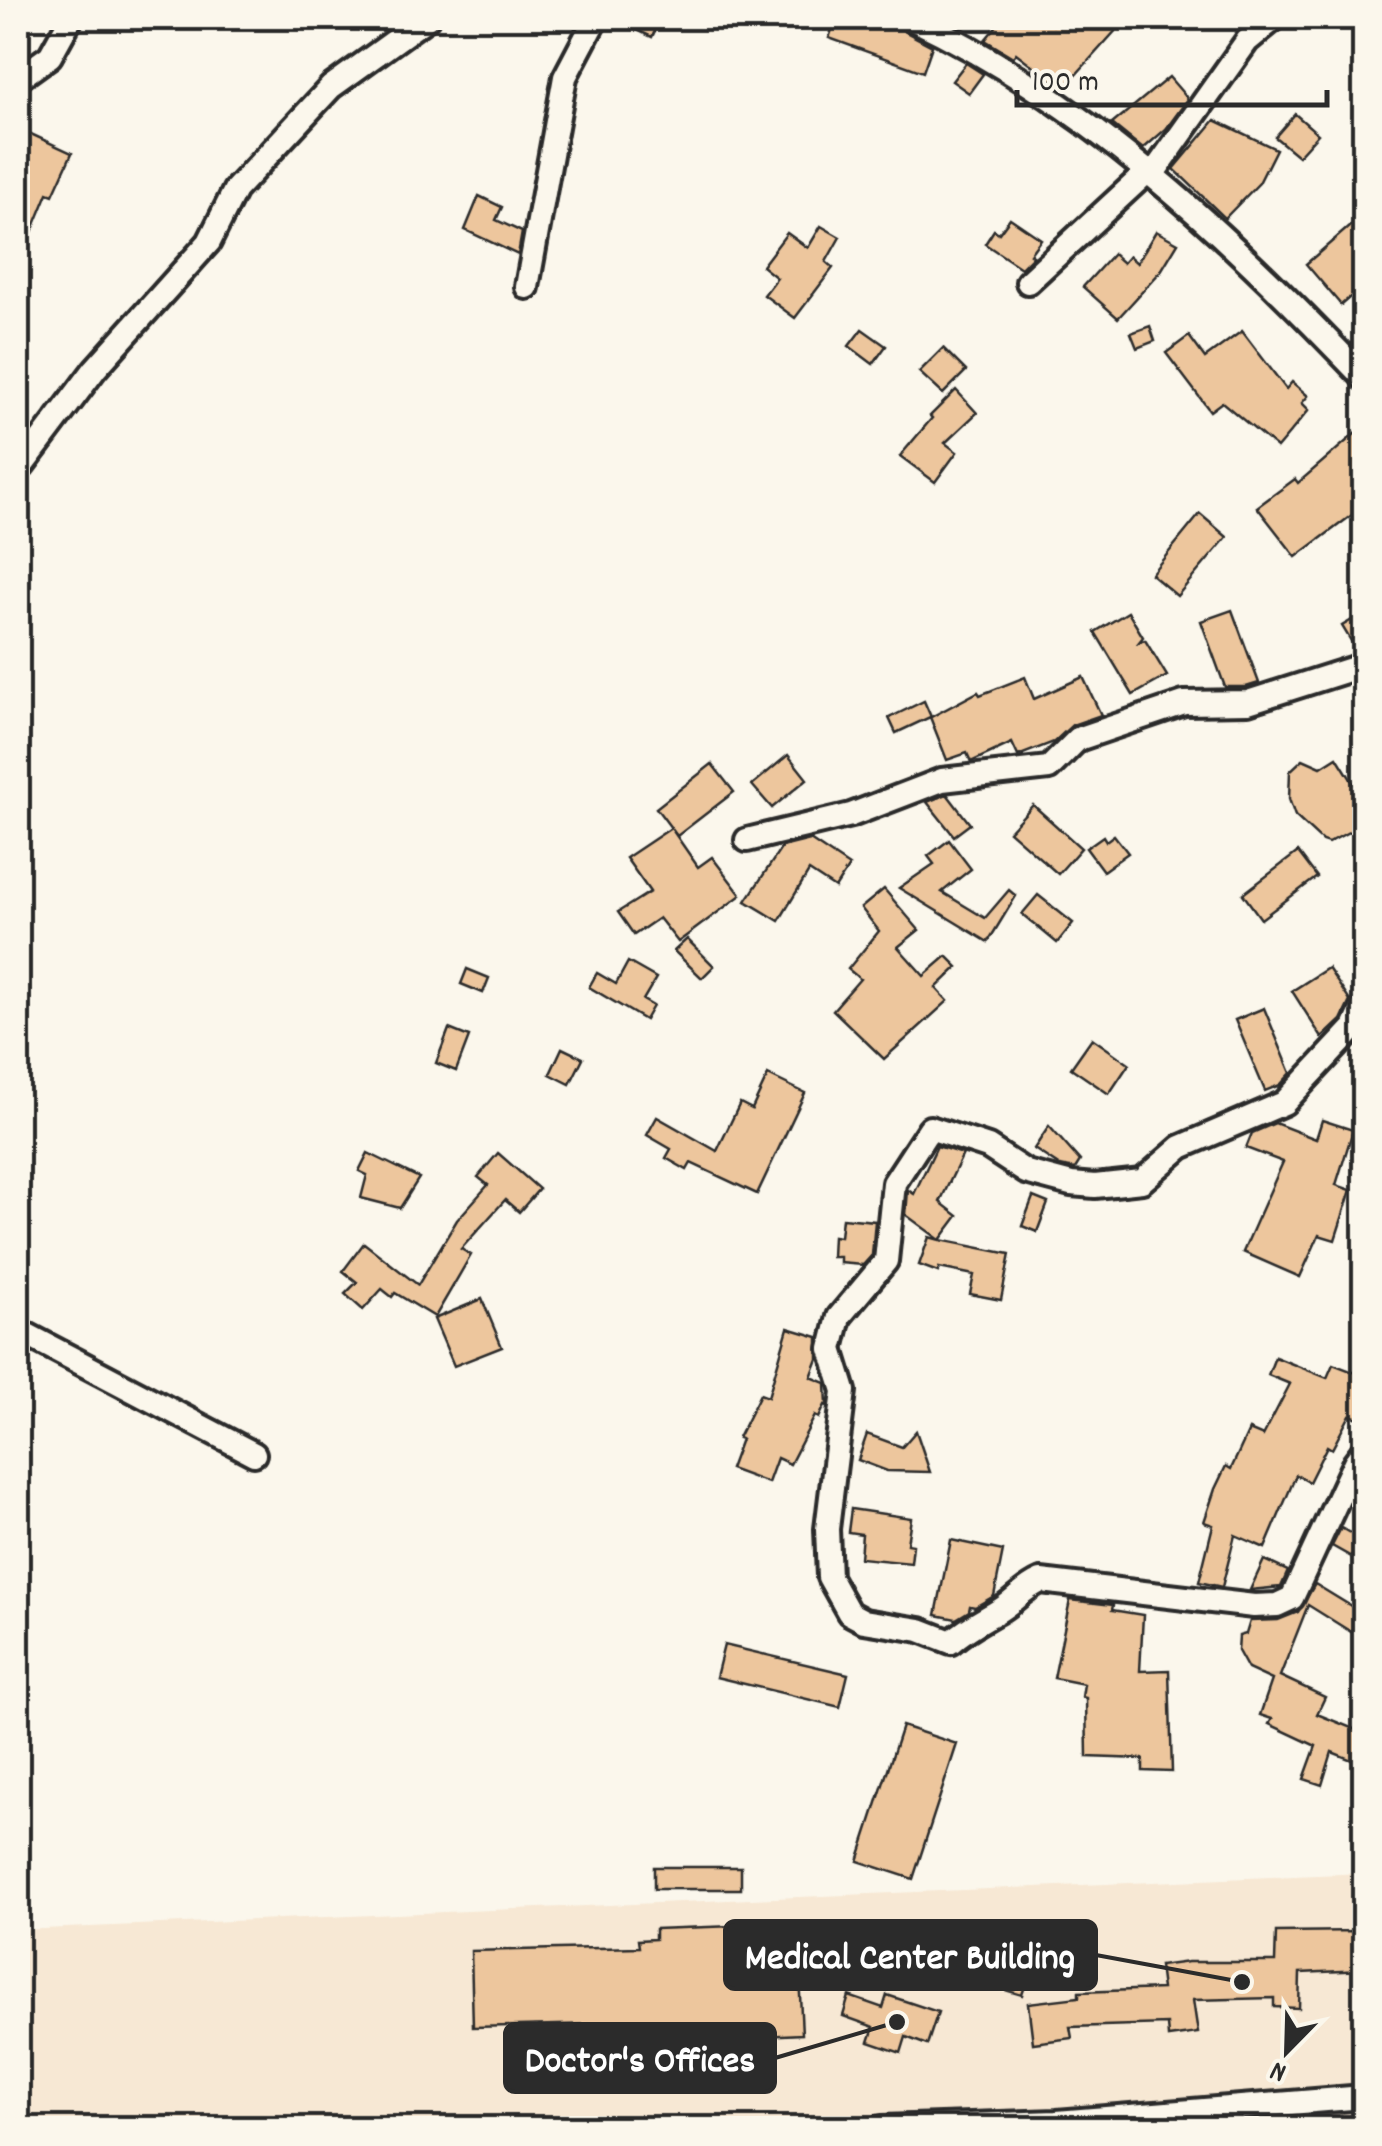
<svg xmlns="http://www.w3.org/2000/svg" width="1382" height="2146" viewBox="0 0 1382 2146" font-family="Dekko,sans-serif">
<style>
.built{fill:#f7e8d4}
.building{fill:#edc69d;stroke:#2b2b2b;stroke-width:2.5}
.lines{fill:none;stroke-linecap:round;stroke-linejoin:round}
.minor-casing{stroke:#2b2b2b;stroke-width:30}
.minor{stroke:#fbf7ec;stroke-width:22}
.leader{fill:none;stroke:#2b2b2b;stroke-width:4}
.callout-dot{fill:#2b2b2b;stroke:#fbf7ec;stroke-width:4}
.callout{fill:#2b2b2b;stroke:#2b2b2b;stroke-width:4}
.callout-label{font-size:38px;text-anchor:middle;font-weight:bold;fill:#fff}
</style>
<rect width="100%" height="100%" fill="#fbf7ec"/>
<filter id="ink" filterUnits="userSpaceOnUse"><feTurbulence type="fractalNoise" baseFrequency=".01" numOctaves="2"/><feDisplacementMap in="SourceGraphic" scale="20" xChannelSelector="R" yChannelSelector="G"/><feConvolveMatrix kernelMatrix="1 2 1 2 8 2 1 2 1" color-interpolation-filters="sRGB"/></filter>
<g filter="url(#ink)">
<polygon class="built" points="1364,1873 1364,2128 18,2128 18,1930"/>
<g class="building">
<polygon points="611,18 661,18 652,37"/>
<polygon points="836,18 883,18 897,23 904,31 932,46 923,72 829,38"/>
<polygon points="1003,18 1043,18 1053,25 1060,18 1127,18 1063,89 1016,53 1013,57 985,40"/>
<polygon points="966,63 983,74 969,93 952,81"/>
<polygon points="1169,77 1188,99 1166,129 1143,149 1112,124"/>
<polygon points="1295,114 1318,134 1298,156 1275,137"/>
<polygon points="1215,120 1276,149 1259,183 1225,218 1174,169"/>
<polygon points="18,128 72,153 53,195 48,193 18,266"/>
<polygon points="479,196 502,207 496,220 522,232 518,255 465,230"/>
<polygon points="1364,214 1364,285 1341,305 1306,264"/>
<polygon points="1010,218 1041,239 1030,254 1033,256 1021,268 985,244 994,230 999,233"/>
<polygon points="821,226 840,237 826,262 833,268 795,318 764,295 777,278 762,266 787,233 808,248"/>
<polygon points="1156,231 1178,243 1161,271 1118,318 1083,287 1113,254 1123,263 1129,256 1137,263"/>
<polygon points="1150,326 1155,341 1137,348 1131,333"/>
<polygon points="862,329 886,346 873,364 849,346"/>
<polygon points="1242,331 1286,389 1292,382 1308,396 1302,403 1309,410 1277,448 1222,402 1210,411 1166,353 1189,336 1205,358"/>
<polygon points="943,348 966,371 943,394 919,372"/>
<polygon points="956,390 977,413 945,443 957,452 935,482 900,456 932,418 930,416"/>
<polygon points="1364,426 1364,506 1296,557 1257,507 1295,479 1298,483"/>
<polygon points="1200,514 1227,537 1177,596 1151,574"/>
<polygon points="1232,610 1259,683 1246,687 1225,687 1201,621"/>
<polygon points="1128,612 1143,637 1139,642 1145,640 1167,676 1133,695 1095,632"/>
<polygon points="1364,613 1364,650 1357,651 1342,626"/>
<polygon points="1025,677 1034,699 1083,677 1101,715 1072,725 1054,742 1018,756 1012,743 971,762 967,753 947,760 930,717 896,733 889,718 924,701 931,717 978,692 980,695"/>
<polygon points="788,755 807,779 772,808 752,785"/>
<polygon points="1337,757 1359,792 1354,829 1328,843 1322,841 1295,816 1289,799 1290,771 1303,759 1321,767"/>
<polygon points="712,764 734,792 677,836 656,808"/>
<polygon points="947,794 970,824 954,836 927,802"/>
<polygon points="1033,805 1081,848 1058,874 1009,831"/>
<polygon points="671,828 698,867 712,857 741,895 678,942 659,918 634,935 618,912 650,892 626,858"/>
<polygon points="1114,835 1128,853 1103,871 1086,848 1103,836 1106,841"/>
<polygon points="810,840 849,866 835,888 809,871 779,921 746,901 782,847"/>
<polygon points="949,840 971,869 942,892 985,918 1009,890 1016,896 988,942 899,888 934,864 928,856"/>
<polygon points="1298,852 1317,877 1261,919 1243,894"/>
<polygon points="884,889 919,930 898,947 924,976 947,956 958,967 936,988 948,1001 884,1059 833,1010 860,979 848,969 879,931 861,908"/>
<polygon points="1038,895 1073,923 1057,943 1022,914"/>
<polygon points="687,939 714,966 702,978 674,951"/>
<polygon points="628,962 656,978 643,1000 653,1006 645,1020 589,987 597,973 616,984"/>
<polygon points="1328,968 1350,1001 1341,1020 1322,1038 1292,991"/>
<polygon points="467,969 489,978 483,993 461,984"/>
<polygon points="1264,1008 1291,1073 1280,1085 1265,1091 1235,1020"/>
<polygon points="449,1029 469,1037 456,1071 436,1063"/>
<polygon points="1092,1038 1129,1064 1109,1094 1071,1068"/>
<polygon points="562,1048 583,1058 570,1084 550,1074"/>
<polygon points="768,1075 805,1093 757,1194 691,1163 687,1170 666,1158 671,1149 647,1135 657,1117 717,1151 740,1103 752,1109"/>
<polygon points="1322,1120 1353,1130 1336,1185 1351,1190 1335,1240 1319,1235 1300,1277 1243,1252 1283,1162 1246,1148 1252,1133 1275,1123 1316,1139"/>
<polygon points="1049,1126 1080,1161 1075,1169 1060,1166 1034,1149"/>
<polygon points="937,1146 963,1154 940,1202 958,1216 940,1240 1010,1254 1001,1300 970,1294 974,1275 939,1268 938,1272 919,1265 929,1237 940,1240 906,1215 908,1190 914,1194"/>
<polygon points="368,1153 419,1178 400,1208 361,1198 367,1175 359,1171"/>
<polygon points="498,1153 539,1189 519,1212 505,1200 461,1249 471,1255 435,1317 395,1293 392,1297 382,1289 363,1310 345,1294 357,1282 343,1271 364,1243 418,1285 457,1220 488,1185 478,1177"/>
<polygon points="1033,1197 1048,1203 1037,1232 1022,1226"/>
<polygon points="842,1218 875,1221 872,1255 863,1265 840,1263 840,1257 832,1257 833,1236 840,1237"/>
<polygon points="482,1299 502,1347 454,1366 434,1319"/>
<polygon points="788,1328 818,1337 818,1359 811,1377 826,1383 827,1406 825,1405 819,1418 815,1416 790,1464 777,1458 768,1483 730,1469 741,1439 738,1438 760,1394 768,1397"/>
<polygon points="1275,1357 1327,1378 1333,1364 1364,1376 1364,1420 1350,1415 1332,1449 1327,1446 1309,1482 1296,1475 1265,1548 1235,1535 1222,1587 1199,1582 1213,1525 1204,1522 1215,1489 1226,1466 1231,1469 1249,1430 1263,1436 1290,1384 1268,1375"/>
<polygon points="916,1431 930,1472 887,1471 858,1460 867,1434 902,1447"/>
<polygon points="851,1509 911,1518 907,1544 913,1545 911,1563 860,1558 862,1534 848,1532"/>
<polygon points="1341,1528 1364,1541 1364,1564 1332,1546"/>
<polygon points="951,1540 1003,1551 994,1596 975,1607 970,1606 969,1611 956,1619 936,1615"/>
<polygon points="1264,1560 1288,1571 1281,1587 1250,1590"/>
<polygon points="1315,1584 1364,1614 1364,1640 1308,1605 1280,1676 1325,1697 1317,1714 1364,1733 1364,1765 1332,1752 1322,1785 1304,1779 1316,1746 1269,1724 1272,1719 1260,1715 1272,1680 1248,1669 1238,1651 1239,1636 1246,1634 1250,1621 1278,1620 1298,1612"/>
<polygon points="1070,1600 1113,1605 1112,1610 1143,1615 1140,1671 1169,1670 1172,1772 1143,1771 1143,1759 1087,1757 1086,1698 1082,1697 1084,1684 1054,1678"/>
<polygon points="724,1645 848,1674 840,1707 716,1677"/>
<polygon points="902,1726 957,1744 913,1879 858,1861"/>
<rect x="654" y="1867" width="87" height="22"/>
<polygon points="788,1924 788,1937 805,1937 807,1975 799,1975 802,2034 637,2042 636,2023 473,2027 471,1951 639,1947 638,1940 655,1939 655,1929"/>
<polygon points="1364,1931 1364,1970 1300,1973 1299,2008 1274,2007 1274,1998 1193,2000 1198,2033 1168,2037 1167,2024 1070,2027 1072,2038 1033,2043 1028,2003 1079,1997 1079,1992 1162,1989 1159,1966 1188,1962 1275,1962 1276,1932"/>
<polygon points="953,1952 1029,1974 1022,1995 947,1973"/>
<polygon points="887,1995 938,2012 927,2045 906,2037 901,2053 869,2042 874,2027 843,2016 849,1996 883,2008"/>
</g>
<g class="lines">
<g class="minor-casing">
<g id="minor">
<path d="M911 18C1087 101 1231 238 1364 378"/>
<polyline points="18,79 50,56 71,18"/>
<polyline points="1028,282 1147,172 1152,175 1247,41 1275,18"/>
<polyline points="527,287 565,77 596,18"/>
<polyline points="18,471 95,369 209,242 235,190 331,87 427,18"/>
<polyline points="747,840 851,815 942,780 1049,768 1078,739 1184,703 1248,702 1364,665"/>
<path d="M1364 1006 1354 1028 1284 1103 1181 1147 1142 1181 1095 1186 1071 1184 1026 1172 988 1147 930 1128 894 1183 886 1261 839 1317 831 1349 844 1391 827 1529 829 1577 849 1613 864 1621 920 1630 951 1642C970 1626 980 1622 1000 1610 1015 1601 1024 1588 1041 1581L1254 1606 1277 1605 1292 1598 1355 1462 1364 1450"/>
<polyline points="18,1330 254,1454"/>
<polyline points="882,2128 1057,2122 1364,2097"/>
</g>
</g>
<use href="#minor" class="minor"/>
</g>
</g>
<path class="leader" d="M1242 1982L1096 1955M897 2022L775 2058"/>
<g class="callout-dot">
<circle cx="1242" cy="1982" r="10"/>
<circle cx="897" cy="2022" r="10"/>
</g>
<g class="callout">
<rect x="725" y="1921" width="371" height="68" rx="10"/>
<rect x="505" y="2024" width="270" height="68" rx="10"/>
</g>
<g class="callout-label">
<text x="910" y="1968">Medical Center Building</text>
<text x="640" y="2071">Doctor's Offices</text>
</g>
<rect width="1382" height="2146" fill="none" stroke="#fbf7ec" stroke-width="60"/>
<rect x="30" y="30" width="1322" height="2086" fill="none" stroke="#2b2b2b" stroke-width="4" filter="url(#ink)"/>
<g transform="translate(1287 2051) rotate(203)" stroke="#fbf7ec" stroke-width="8" paint-order="stroke">
<path d="M0-8L18 38L0 25L-18 38Z" fill="#2b2b2b"/>
<text y="-15" font-size="28" font-weight="bold" text-anchor="middle" fill="#2b2b2b">N</text>
</g>
<path d="M1017 90v15h310v-15" fill="none" stroke="#2b2b2b" stroke-width="5"/>
<text x="1032" y="90" font-size="30" fill="#2b2b2b" stroke="#fbf7ec" stroke-width="8" paint-order="stroke">100 m</text>
</svg>
